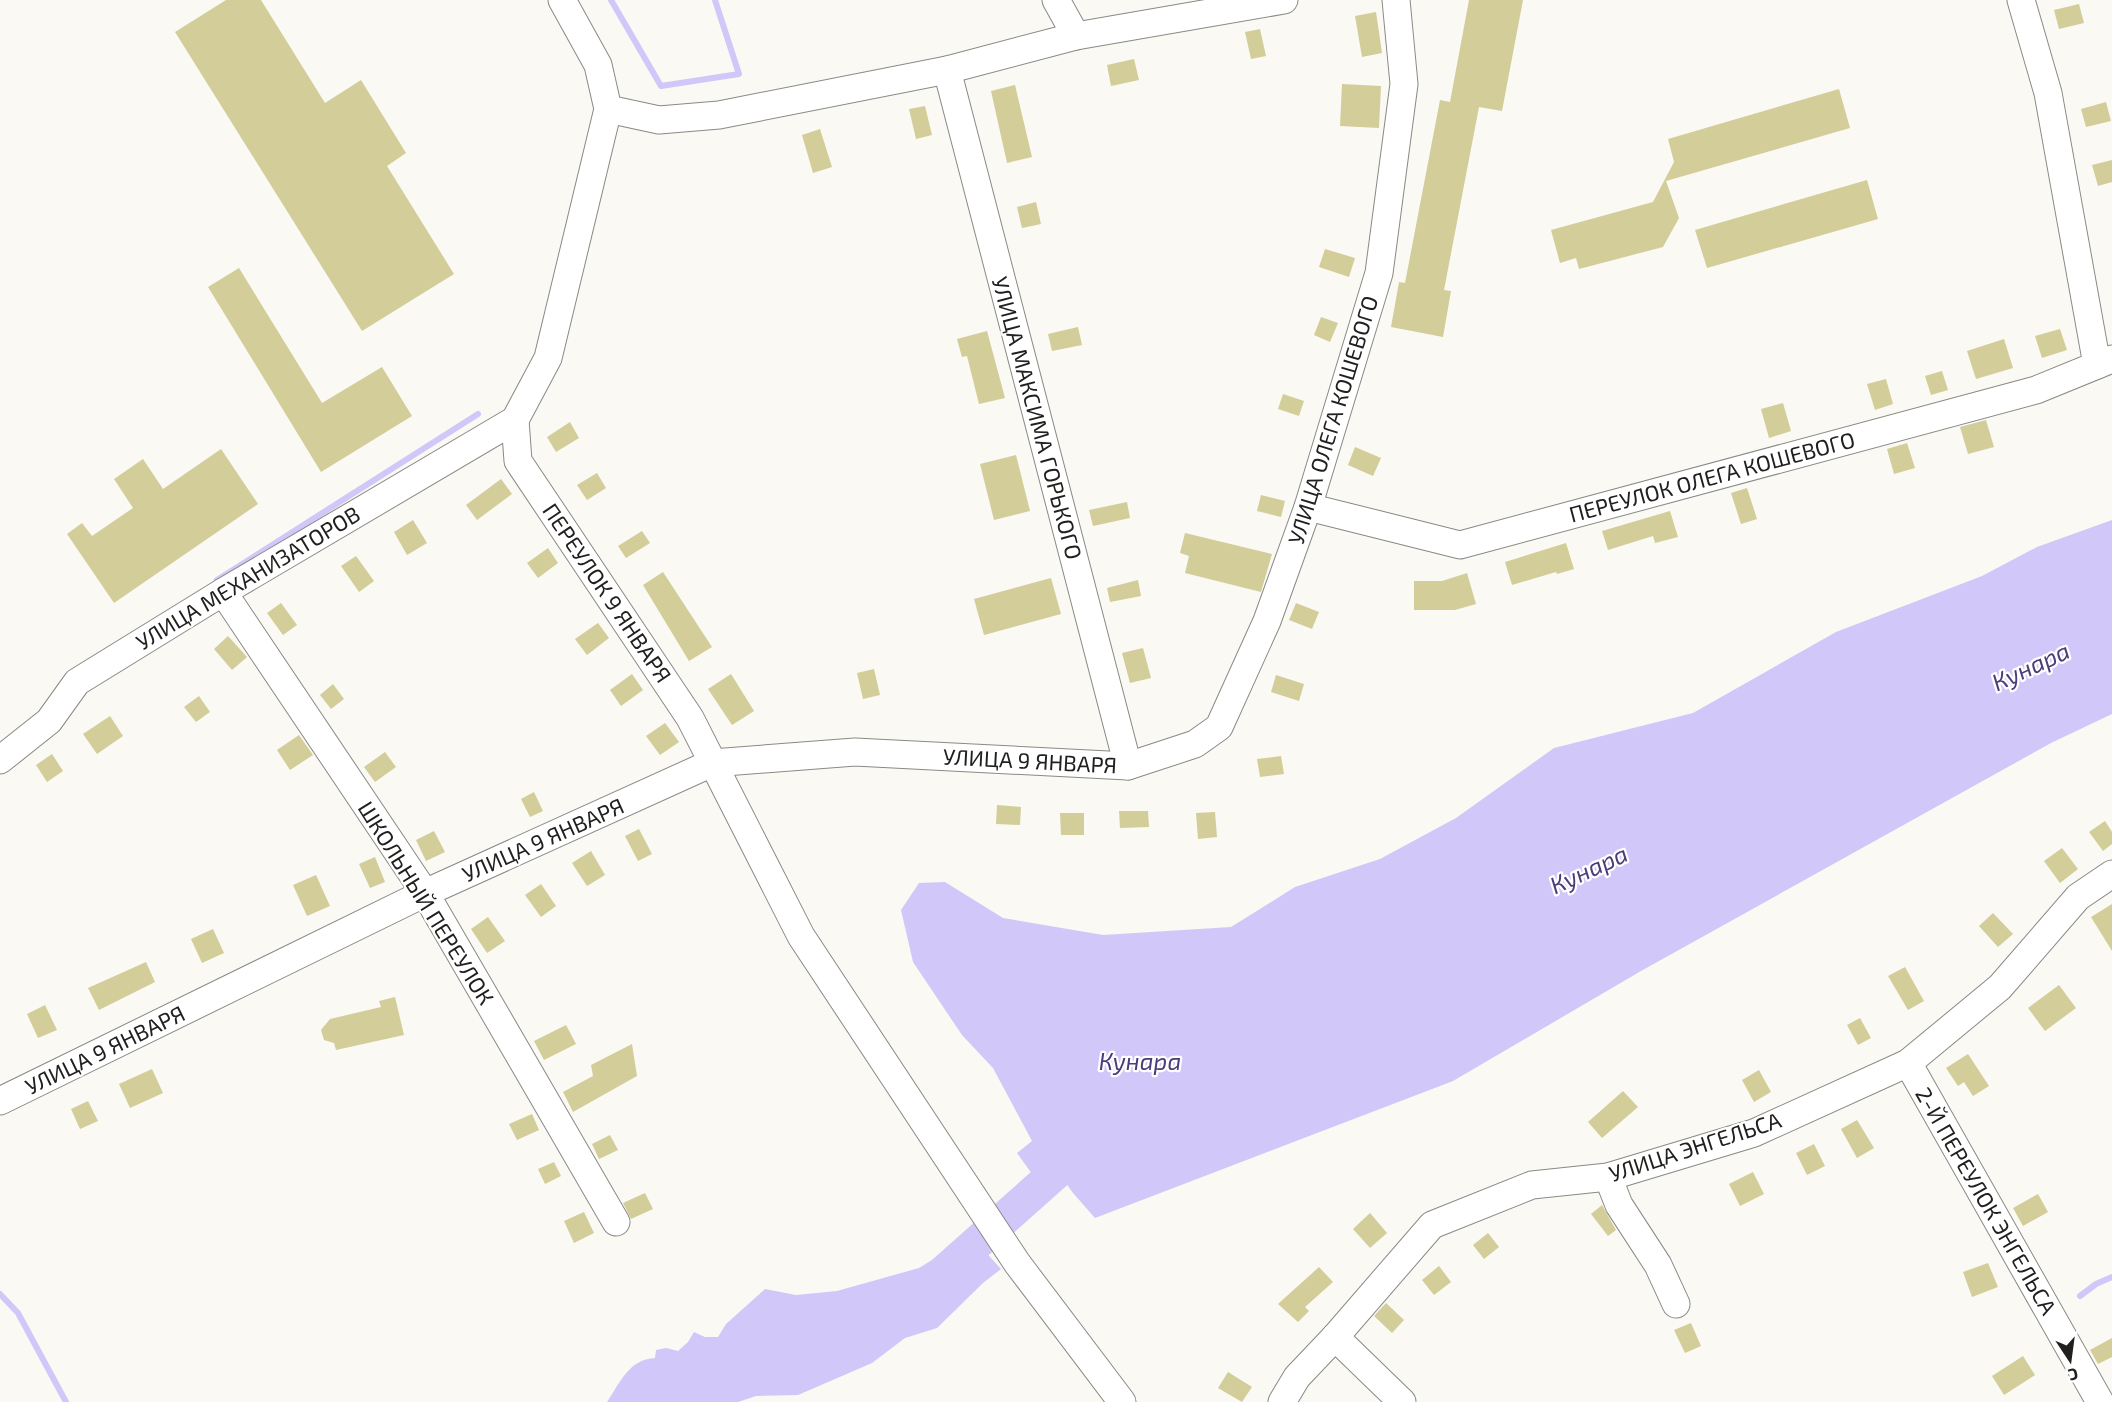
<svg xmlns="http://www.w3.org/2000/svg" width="2112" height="1402" viewBox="0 0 2112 1402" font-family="'Exo 2',sans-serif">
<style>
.water{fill:#d1c7f8}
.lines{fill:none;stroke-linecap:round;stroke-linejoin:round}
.stream{stroke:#d1c7f8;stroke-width:6}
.river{stroke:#d1c7f8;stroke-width:34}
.building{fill:#d2cd99}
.minor-casing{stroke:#8a8985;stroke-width:29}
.minor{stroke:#fff;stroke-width:27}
.labels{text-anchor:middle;stroke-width:4.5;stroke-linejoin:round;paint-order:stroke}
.street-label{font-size:22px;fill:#21201f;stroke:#fff}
.water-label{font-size:24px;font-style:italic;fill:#4c3c78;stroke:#fff}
</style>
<rect width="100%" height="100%" fill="#faf9f4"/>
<g class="water">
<polygon points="2112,520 2112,714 2051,743 1641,971 1453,1081 1095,1218 1073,1193 1061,1176 1040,1185 1017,1153 1032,1141 993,1068 962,1035 913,962 901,910 919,883 945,882 1003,918 1103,935 1231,927 1295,887 1380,859 1456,818 1554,748 1693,713 1836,632 1982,576 2037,547"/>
<path d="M971 1236 1001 1269 983 1283 937 1328 905 1338 872 1363 798 1395 756 1396 738 1402H607C620 1383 629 1359 655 1358L656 1350 666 1348 678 1351 688 1342 694 1332 705 1337H718L726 1324 765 1289 796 1295 837 1291 919 1268Z"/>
</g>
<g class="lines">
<g class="stream">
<polyline points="611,0 661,86 739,74 715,0"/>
<polyline points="217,580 478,414"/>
<polyline points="0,1294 18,1313 66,1402"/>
<polyline points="2080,1296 2096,1284 2112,1277"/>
</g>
<polyline class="river" points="943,1273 1080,1151"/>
</g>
<g class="building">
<polygon points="226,0 261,0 325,103 361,80 406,153 387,166 454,274 362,331 175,32"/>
<polygon points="1469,0 1523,0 1502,111 1479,107 1444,290 1451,291 1443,337 1391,327 1399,282 1405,283 1440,100 1450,102"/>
<polygon points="2079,4 2084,23 2059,29 2054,10"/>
<polygon points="1376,12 1382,53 1362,57 1355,16"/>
<polygon points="1260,29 1266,56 1251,59 1245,32"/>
<polygon points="1134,59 1139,80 1111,86 1107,65"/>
<polygon points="1342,84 1381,86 1379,128 1340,126"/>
<polygon points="1015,85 1032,157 1007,163 991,91"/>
<polygon points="1839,89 1850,128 1666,181 1679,218 1663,247 1579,269 1576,258 1560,263 1551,230 1653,202 1674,162 1668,139"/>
<polygon points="2106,102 2111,121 2086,127 2081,109"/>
<polygon points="925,106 932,135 916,139 909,109"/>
<polygon points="820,129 832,167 813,173 802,135"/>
<polygon points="2112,160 2112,182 2098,186 2092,165"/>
<polygon points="1867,180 1878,219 1707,268 1695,230"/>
<polygon points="1036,202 1041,224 1022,228 1017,207"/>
<polygon points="1325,249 1355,258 1349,277 1319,267"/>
<polygon points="239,268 322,403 382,367 412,416 321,472 208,287"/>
<polygon points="1321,317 1338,323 1330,342 1314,335"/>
<polygon points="1078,327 1082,345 1052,351 1048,334"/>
<polygon points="2060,329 2067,350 2042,358 2035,336"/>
<polygon points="987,331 1005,398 979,404 967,356 962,357 957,339"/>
<polygon points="2004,339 2013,368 1976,379 1967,351"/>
<polygon points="1942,371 1948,390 1931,395 1925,376"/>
<polygon points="1886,379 1893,404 1875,410 1867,384"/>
<polygon points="1283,394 1304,401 1299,416 1278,409"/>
<polygon points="1783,403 1791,431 1769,438 1761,409"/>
<polygon points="1986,420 1994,447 1968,454 1960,427"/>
<polygon points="570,422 579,438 556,452 547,437"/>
<polygon points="1907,443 1915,468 1894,474 1887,449"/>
<polygon points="1355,447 1381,458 1373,476 1348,465"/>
<polygon points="221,449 258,504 114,603 67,534 82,523 92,536 133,508 114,479 143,459 163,489"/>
<polygon points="1016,455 1030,511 994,520 980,464"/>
<polygon points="597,473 606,488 587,500 577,485"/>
<polygon points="501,479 512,494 477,520 466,505"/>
<polygon points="1747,488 1757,519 1741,524 1731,493"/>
<polygon points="1261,495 1285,501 1281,517 1257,511"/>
<polygon points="1127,502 1130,518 1093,526 1089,510"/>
<polygon points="1670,511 1678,537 1655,543 1653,536 1608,550 1602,531"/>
<polygon points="413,520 427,543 407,555 394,532"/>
<polygon points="642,531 650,543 626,558 618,546"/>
<polygon points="1185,533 1272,554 1261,592 1185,573 1189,556 1180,553"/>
<polygon points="1566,543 1574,569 1557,574 1556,572 1512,585 1505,562"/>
<polygon points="548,548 558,563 538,578 527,563"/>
<polygon points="356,556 374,581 359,592 341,566"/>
<polygon points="663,572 712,647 689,661 643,585"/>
<polygon points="1467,573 1476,604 1455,610 1414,610 1414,581 1442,581"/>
<polygon points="1051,578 1061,614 984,635 974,599"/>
<polygon points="1138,580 1141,596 1110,602 1107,588"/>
<polygon points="281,603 297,625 283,635 267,613"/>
<polygon points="1296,603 1319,612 1312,629 1289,620"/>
<polygon points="598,623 609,638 587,655 575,639"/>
<polygon points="228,636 247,657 232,670 214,649"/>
<polygon points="1143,648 1151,678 1130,683 1122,653"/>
<polygon points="874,669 880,695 863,699 857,673"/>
<polygon points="632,674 643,690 621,706 610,690"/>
<polygon points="731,674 754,711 732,725 708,689"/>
<polygon points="1276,675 1304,684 1299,701 1271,692"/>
<polygon points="333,684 344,699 331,709 320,695"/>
<polygon points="199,696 210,712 196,722 184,707"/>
<polygon points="110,716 123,736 97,754 83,734"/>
<polygon points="665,723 679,742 660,755 646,736"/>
<polygon points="299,735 313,755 290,770 277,750"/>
<polygon points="385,752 396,767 375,782 364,767"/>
<polygon points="52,754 63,771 47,782 36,765"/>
<polygon points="1281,756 1284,774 1260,777 1257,759"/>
<polygon points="534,792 543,811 530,817 521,799"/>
<polygon points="997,805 1021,807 1020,825 996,824"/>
<polygon points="1119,811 1148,811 1149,827 1120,828"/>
<polygon points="1215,812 1217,837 1198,839 1196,813"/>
<polygon points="1060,813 1084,813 1084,835 1061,835"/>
<polygon points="2105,821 2112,832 2112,844 2103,851 2089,832"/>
<polygon points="639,829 652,854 638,861 625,836"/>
<polygon points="434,831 445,852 426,861 416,840"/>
<polygon points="2062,848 2078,869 2060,883 2044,861"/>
<polygon points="591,851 605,875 587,886 572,863"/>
<polygon points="375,857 385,882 370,888 359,864"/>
<polygon points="316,875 330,906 307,916 293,885"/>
<polygon points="541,884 556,906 541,917 525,895"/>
<polygon points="2112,904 2112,951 2091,917"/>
<polygon points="1993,913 2013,934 1998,947 1979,926"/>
<polygon points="488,917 505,941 487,953 471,929"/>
<polygon points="213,929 224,953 202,963 191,939"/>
<polygon points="146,962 155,982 99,1010 88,988"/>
<polygon points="1905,967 1924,1001 1908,1010 1888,976"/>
<polygon points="2059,985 2076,1008 2045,1031 2028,1008"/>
<polygon points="395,997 404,1035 336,1050 334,1043 324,1040 321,1030 330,1019 381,1007 379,1001"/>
<polygon points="45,1005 57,1030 38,1038 27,1014"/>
<polygon points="1860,1018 1871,1038 1858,1045 1847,1025"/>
<polygon points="566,1025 576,1044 544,1060 534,1041"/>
<polygon points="632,1044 637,1076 573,1112 563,1092 593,1076 591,1065"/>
<polygon points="1968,1054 1989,1086 1973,1096 1964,1082 1958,1086 1946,1068"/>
<polygon points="152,1069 163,1093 130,1108 119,1084"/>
<polygon points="1759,1070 1771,1092 1754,1102 1742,1080"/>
<polygon points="1623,1091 1638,1107 1602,1138 1588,1122"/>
<polygon points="88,1101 98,1121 80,1129 71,1109"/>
<polygon points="532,1114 539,1130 517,1140 509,1124"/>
<polygon points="1857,1120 1874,1148 1857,1158 1841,1129"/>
<polygon points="610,1135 618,1150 599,1159 592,1144"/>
<polygon points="1814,1144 1825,1166 1807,1175 1796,1153"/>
<polygon points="554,1162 561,1176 545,1184 538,1169"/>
<polygon points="1753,1172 1764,1194 1740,1206 1729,1184"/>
<polygon points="645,1193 653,1209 631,1219 623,1203"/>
<polygon points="2038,1194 2048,1212 2023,1226 2013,1208"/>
<polygon points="1602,1205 1616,1230 1608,1236 1591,1214"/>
<polygon points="584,1212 594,1233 574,1243 564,1221"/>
<polygon points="1370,1213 1387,1233 1370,1248 1353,1229"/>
<polygon points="1488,1233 1499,1247 1484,1259 1473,1245"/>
<polygon points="1988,1263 1998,1287 1972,1297 1963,1272"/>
<polygon points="1439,1266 1451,1282 1434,1295 1422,1280"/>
<polygon points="1319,1267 1333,1282 1305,1307 1309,1311 1298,1322 1278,1304"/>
<polygon points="1386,1303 1404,1320 1392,1333 1374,1316"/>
<polygon points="1691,1323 1701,1346 1685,1353 1674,1330"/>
<polygon points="2112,1338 2112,1357 2098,1364 2090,1350"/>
<polygon points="2023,1356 2035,1375 2004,1395 1992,1376"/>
<polygon points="1228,1372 1252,1387 1242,1402 1218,1388"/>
</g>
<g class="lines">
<g class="minor-casing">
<g id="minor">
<polyline points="1056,0 1076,36"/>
<polyline points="2021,0 2048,93 2097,365"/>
<polyline points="947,70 1128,766"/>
<polyline points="608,109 659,120 719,115 947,70 1076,36 1284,0"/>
<polyline points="515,420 518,461 690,718 801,936 1017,1263 1122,1402"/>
<polyline points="515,420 548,358 608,109 598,65 562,0"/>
<polyline points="1308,507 1460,545 2036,390 2112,359"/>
<polyline points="223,592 425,893 616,1222"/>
<polyline points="0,760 49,721 77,682 223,592 515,420"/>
<polyline points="1908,1063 2100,1402"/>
<polyline points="0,1101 425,893 712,763 855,752 1128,766 1195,744 1219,727 1267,621 1308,507 1379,273 1404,84 1396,0"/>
<polyline points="1608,1177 1619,1205 1658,1265 1676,1304"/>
<polyline points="1335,1337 1402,1402"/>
<polyline points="1282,1402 1297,1377 1335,1337 1432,1225 1532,1185 1608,1177 1754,1133 1908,1063 2000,987 2078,897 2112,874"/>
</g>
</g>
<use href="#minor" class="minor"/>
</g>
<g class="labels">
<g class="street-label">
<text transform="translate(1037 418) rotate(75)" y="8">УЛИЦА МАКСИМА ГОРЬКОГО</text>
<text transform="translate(1333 420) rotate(-73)" y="8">УЛИЦА ОЛЕГА КОШЕВОГО</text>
<text transform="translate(1712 477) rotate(-15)" y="8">ПЕРЕУЛОК ОЛЕГА КОШЕВОГО</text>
<text transform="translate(248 578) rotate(-31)" y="8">УЛИЦА МЕХАНИЗАТОРОВ</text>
<text transform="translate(607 593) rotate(56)" y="8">ПЕРЕУЛОК 9 ЯНВАРЯ</text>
<text transform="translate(1030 761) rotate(3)" y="8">УЛИЦА 9 ЯНВАРЯ</text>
<text transform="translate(543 840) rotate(-24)" y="8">УЛИЦА 9 ЯНВАРЯ</text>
<text transform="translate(426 903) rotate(58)" y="8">ШКОЛЬНЫЙ ПЕРЕУЛОК</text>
<text transform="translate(105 1050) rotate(-26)" y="8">УЛИЦА 9 ЯНВАРЯ</text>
<text transform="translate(1695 1147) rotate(-18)" y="8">УЛИЦА ЭНГЕЛЬСА</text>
<text transform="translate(1986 1201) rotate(60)" y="8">2-Й ПЕРЕУЛОК ЭНГЕЛЬСА</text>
</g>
<g class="water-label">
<text transform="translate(2031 667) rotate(-25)" y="8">Кунара</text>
<text transform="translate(1589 870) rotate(-25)" y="8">Кунара</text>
<text x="1140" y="1070">Кунара</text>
</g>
</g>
<g transform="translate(2070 1360) rotate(167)" stroke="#ffffff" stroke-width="4.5" paint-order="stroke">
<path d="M0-4.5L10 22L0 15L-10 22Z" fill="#21201f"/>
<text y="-9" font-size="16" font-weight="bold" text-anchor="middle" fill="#21201f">С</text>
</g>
</svg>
